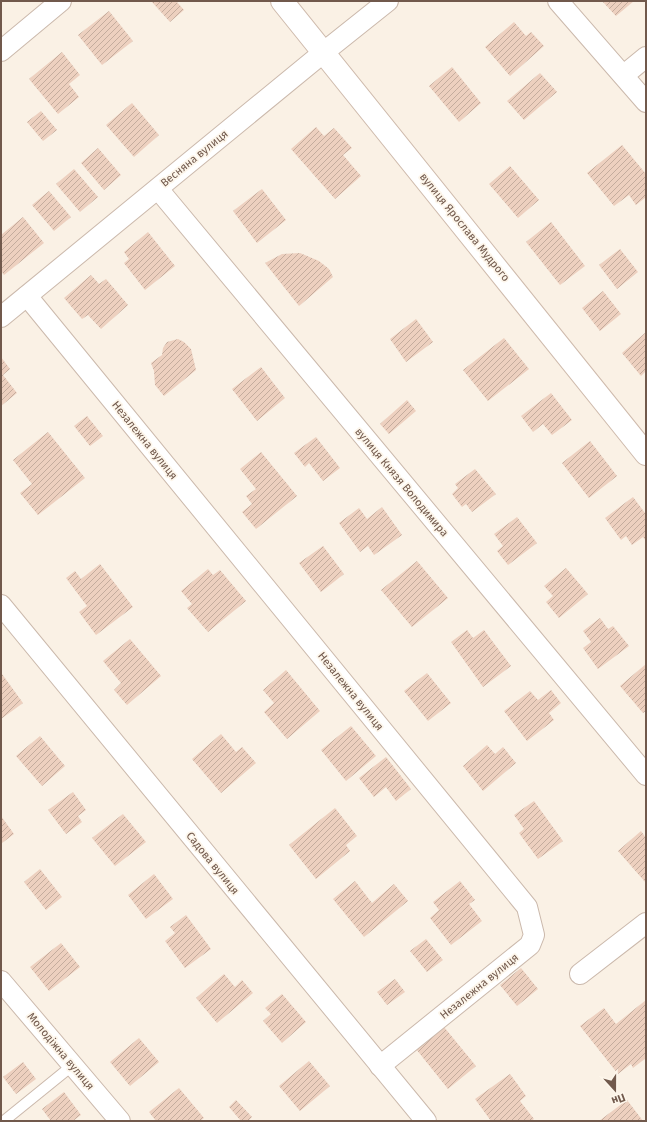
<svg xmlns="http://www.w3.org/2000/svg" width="647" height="1122" viewBox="0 0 647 1122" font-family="'Fira Sans',sans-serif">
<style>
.building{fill:url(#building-hatch)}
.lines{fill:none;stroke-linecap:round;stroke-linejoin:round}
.service-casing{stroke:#cbb9ac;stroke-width:12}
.minor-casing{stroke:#cbb9ac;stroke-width:22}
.secondary-casing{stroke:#cfbbad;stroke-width:24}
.service{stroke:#fff;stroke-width:10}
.minor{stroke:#fff;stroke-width:20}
.secondary{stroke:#fff;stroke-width:22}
.labels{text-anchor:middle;stroke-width:3.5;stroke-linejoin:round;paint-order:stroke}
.street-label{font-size:11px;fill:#71594c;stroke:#fdf6eb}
</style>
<defs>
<pattern id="building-hatch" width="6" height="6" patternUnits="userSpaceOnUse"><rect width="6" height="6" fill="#edd0bf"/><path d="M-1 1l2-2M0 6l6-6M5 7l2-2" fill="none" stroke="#c4ac9d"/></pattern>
</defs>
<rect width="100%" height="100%" fill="#faf1e5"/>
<g class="building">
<polygon points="151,1 176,1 184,10 170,22"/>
<polygon points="602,1 634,1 616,16"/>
<polygon points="109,11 133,41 102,65 78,35"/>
<polygon points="514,22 526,36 531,32 544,46 510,76 485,47"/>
<polygon points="62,52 80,75 69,84 79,97 58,114 29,79"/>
<polygon points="452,67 481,103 459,122 429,86"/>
<polygon points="540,73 557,92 524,120 507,101"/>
<polygon points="132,103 159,135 134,157 106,125"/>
<polygon points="41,111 57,130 43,141 27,122"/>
<polygon points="316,127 324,136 334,128 352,148 343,155 361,176 335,199 291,149"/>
<polygon points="622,145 646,174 646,197 636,205 629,195 614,206 587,173"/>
<polygon points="98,148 121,175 104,190 81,163"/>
<polygon points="510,166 539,200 518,218 489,184"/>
<polygon points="74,169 98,197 80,212 56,184"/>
<polygon points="262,189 286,220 257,243 233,211"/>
<polygon points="49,191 71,217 54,231 32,205"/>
<polygon points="23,217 44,243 4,275 1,271 1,235"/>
<polygon points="551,222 585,266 560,285 526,242"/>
<polygon points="148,232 175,266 145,290 124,263 129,259 124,252"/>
<polygon points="620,249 638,272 617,289 599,265"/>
<polygon points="300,253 319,261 329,269 333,277 299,306 265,263 282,254"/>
<polygon points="91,275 99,284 106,279 128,305 101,329 88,315 82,319 64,298"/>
<polygon points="603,291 621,314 600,331 582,308"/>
<polygon points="416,319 433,342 406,362 390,339"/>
<polygon points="646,332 646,371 641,376 622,353"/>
<polygon points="504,338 529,369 488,401 463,370"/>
<polygon points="178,339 184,342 191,349 196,370 164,396 155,385 154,371 151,363 162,355 163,348 167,342"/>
<polygon points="1,357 10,369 3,375 17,393 1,406"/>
<polygon points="261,367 285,398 257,421 232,389"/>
<polygon points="551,393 572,420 552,435 543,424 533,432 521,416"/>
<polygon points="407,400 416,411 389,434 380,424"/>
<polygon points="87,416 103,436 90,446 74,426"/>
<polygon points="48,432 85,478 38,515 20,493 32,484 13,460"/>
<polygon points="316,437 340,468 323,481 309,463 305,467 294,453"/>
<polygon points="590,441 617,476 589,498 562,463"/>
<polygon points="261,452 297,496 256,529 242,512 252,504 246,496 256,489 240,469"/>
<polygon points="475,469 496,494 472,512 466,504 462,507 452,494 458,488 455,484"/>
<polygon points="633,497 645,513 646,511 646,541 643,537 632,545 626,536 621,540 605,518"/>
<polygon points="382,507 402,535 374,555 368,546 360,552 339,523 359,508 367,519"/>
<polygon points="517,517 537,543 508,565 497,551 503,546 494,534"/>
<polygon points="323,546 344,574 321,592 299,563"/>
<polygon points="417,561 448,598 412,627 381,590"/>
<polygon points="100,564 133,607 96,635 79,612 87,606 66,578 75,571 81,579"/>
<polygon points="566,568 588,594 559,618 546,602 553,596 544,586"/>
<polygon points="208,569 213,575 220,570 246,601 208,632 187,608 192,604 181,591"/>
<polygon points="600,618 608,629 613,626 629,646 598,669 583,648 591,642 583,631"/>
<polygon points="467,630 473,638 484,630 511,666 483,687 451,642"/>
<polygon points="130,639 161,676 127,705 114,690 121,683 103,661"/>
<polygon points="646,664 646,711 643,713 620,686"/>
<polygon points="286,670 320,711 287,739 264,712 274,703 263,690"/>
<polygon points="427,673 451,703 428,721 404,691"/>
<polygon points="2,674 23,703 1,719 1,675"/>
<polygon points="551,690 561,703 549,713 554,720 527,741 504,711 530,691 538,700"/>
<polygon points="351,726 376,756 346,781 321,750"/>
<polygon points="221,734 236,752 242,747 256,763 221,793 192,759"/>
<polygon points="40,736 65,766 42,786 16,756"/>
<polygon points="487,745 495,754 503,747 516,763 483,791 463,766"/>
<polygon points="386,757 411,789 396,801 386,787 374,797 359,778"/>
<polygon points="73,792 86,810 78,816 82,822 66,834 48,810"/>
<polygon points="534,801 563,841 538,859 519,833 524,829 514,815"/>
<polygon points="335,808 357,836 346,845 350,851 316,879 289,845"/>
<polygon points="123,814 146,842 115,866 92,838"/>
<polygon points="1,816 14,834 2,843 1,841"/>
<polygon points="641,831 646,838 646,883 618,851"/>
<polygon points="40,869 62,897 46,910 24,882"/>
<polygon points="154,874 173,899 146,919 128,895"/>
<polygon points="355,881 372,903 394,884 408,901 364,937 333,899"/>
<polygon points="460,881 475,900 469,904 482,921 451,945 430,918 439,910 433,902"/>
<polygon points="186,915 211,949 185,968 165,941 175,933 170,927"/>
<polygon points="426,939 443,960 427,972 410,951"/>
<polygon points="61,943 80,967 49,991 30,967"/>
<polygon points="521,968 538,989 517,1006 500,985"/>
<polygon points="224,974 235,987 242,980 253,993 217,1023 196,998"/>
<polygon points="395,979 405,992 387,1005 377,992"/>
<polygon points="282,994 306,1022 282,1043 263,1021 271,1014 265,1008"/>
<polygon points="646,1000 646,1058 633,1068 631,1064 618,1074 580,1026 604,1008 616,1024"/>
<polygon points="444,1027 476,1066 448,1089 416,1049"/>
<polygon points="139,1038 159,1062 130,1086 110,1062"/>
<polygon points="309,1061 330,1086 300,1111 279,1086"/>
<polygon points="23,1062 36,1079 16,1094 3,1077"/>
<polygon points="510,1074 526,1096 520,1101 534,1119 531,1121 491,1121 475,1099"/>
<polygon points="179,1088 204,1118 200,1121 156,1121 149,1112"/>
<polygon points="64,1092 81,1115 73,1121 51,1121 42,1109"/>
<polygon points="236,1100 252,1117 248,1121 241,1121 229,1107"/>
<polygon points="627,1100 643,1121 599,1121"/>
</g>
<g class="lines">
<g class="service-casing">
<polyline id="service" points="4,1121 73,1065"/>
</g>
<g class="minor-casing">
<g id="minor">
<polyline points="558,1 646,102"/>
<polyline points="1,51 61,1"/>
<polyline points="624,75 646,57"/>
<polyline points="158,189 646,775"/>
<polyline points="27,296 527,907 534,935 530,945 380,1066"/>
<polyline points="1,317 324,52 388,1"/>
<polyline points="1,605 426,1121"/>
<polyline points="580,974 646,923"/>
<polyline points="1,981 120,1121"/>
</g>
</g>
<g class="secondary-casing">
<polyline id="secondary" points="282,1 646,454"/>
</g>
<use href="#service" class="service"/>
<use href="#minor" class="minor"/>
<use href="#secondary" class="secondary"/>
</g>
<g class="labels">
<g class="street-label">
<text transform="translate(194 158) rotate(-39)" y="4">Весняна вулиця</text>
<text transform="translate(465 227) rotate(51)" y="4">вулиця Ярослава Мудрого</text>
<text transform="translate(145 440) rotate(51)" y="4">Незалежна вулиця</text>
<text transform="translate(402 482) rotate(50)" y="4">вулиця Князя Володимира</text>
<text transform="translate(351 691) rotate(51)" y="4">Незалежна вулиця</text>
<text transform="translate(213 863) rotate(51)" y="4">Садова вулиця</text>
<text transform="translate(479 986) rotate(-39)" y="4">Незалежна вулиця</text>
<text transform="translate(61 1051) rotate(50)" y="4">Молодіжна вулиця</text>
</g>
</g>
<rect width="647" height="1122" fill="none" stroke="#71594c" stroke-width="4"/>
<g transform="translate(615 1090) rotate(159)" stroke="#fdf6eb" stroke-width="3" paint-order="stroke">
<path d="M0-3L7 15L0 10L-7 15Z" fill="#71594c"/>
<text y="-6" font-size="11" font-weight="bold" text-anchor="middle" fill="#71594c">Пн</text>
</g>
</svg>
